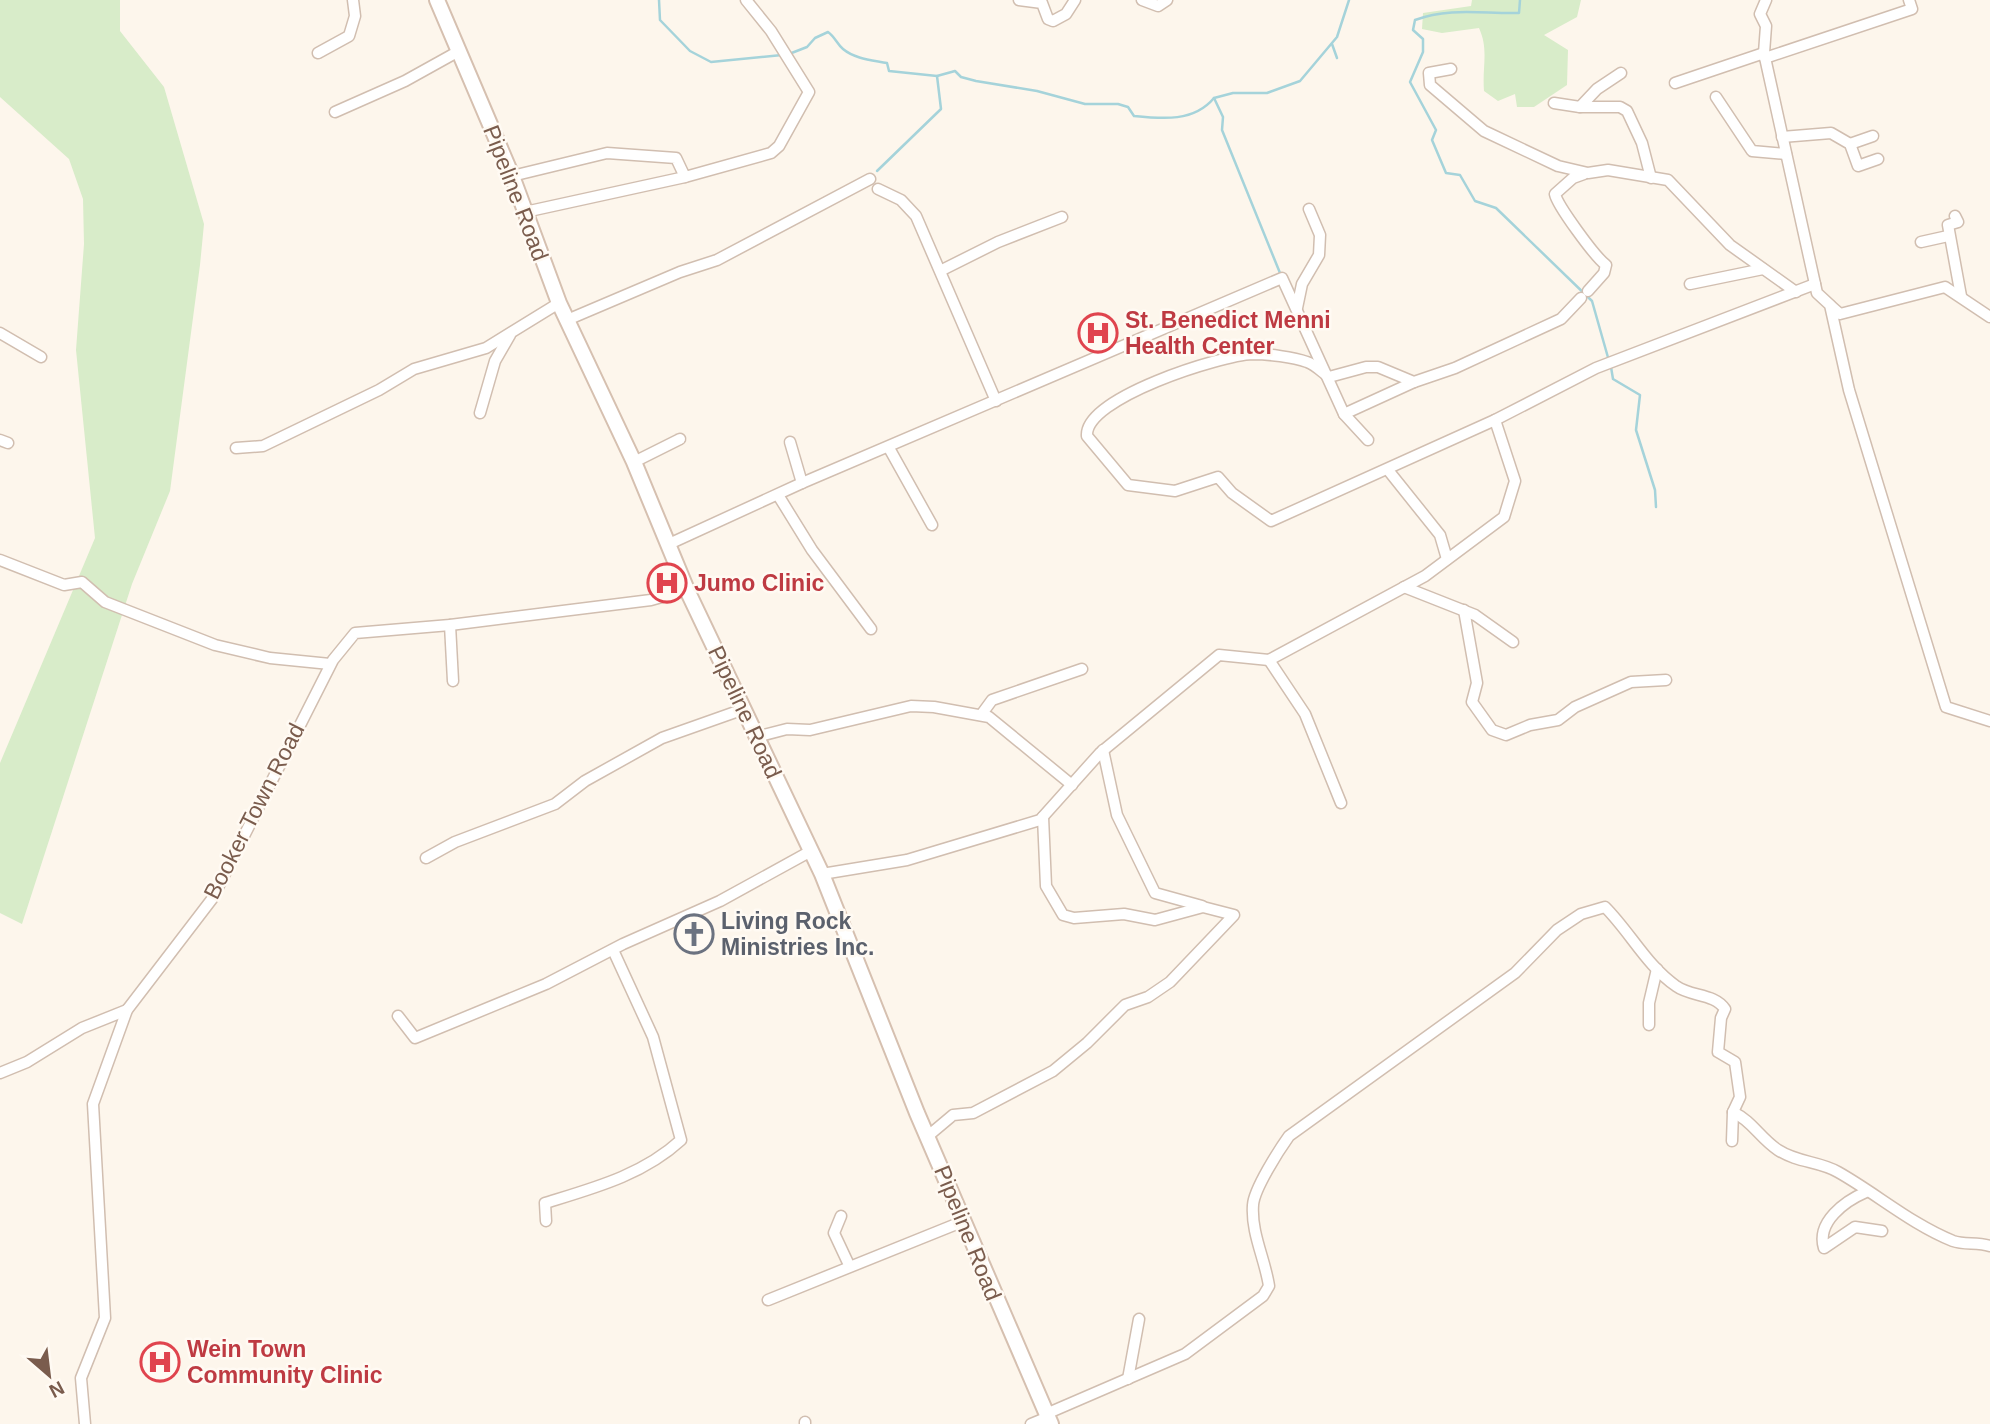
<svg xmlns="http://www.w3.org/2000/svg" width="1990" height="1424" viewBox="0 0 1990 1424" font-family="Arial,sans-serif">
<style>
.green{fill:#d8ecc9}
.lines{fill:none;stroke-linecap:round;stroke-linejoin:round}
.stream{stroke:#a5d3da;stroke-width:2.5}
.street-casing{stroke:#d1beb0;stroke-width:13}
.secondary-casing{stroke:#d6c0b0;stroke-width:18}
.street{stroke:#fff;stroke-width:10}
.secondary{stroke:#fff;stroke-width:14}
.labels{text-anchor:middle;stroke-width:5;stroke-linejoin:round;paint-order:stroke}
.street-label{font-size:23px;fill:#7a5c4d;stroke:#fffaf3}
.health-label{font-size:23px;font-weight:bold;fill:#be3a42;stroke:#fffaf3;text-anchor:start}
.worship-label{font-size:23px;font-weight:bold;fill:#5b616d;stroke:#fffaf3;text-anchor:start}
</style>
<rect width="100%" height="100%" fill="#fdf6ec"/>
<g class="green">
<polygon points="0,0 120,0 120,31 164,87 204,224 200,265 170,491 132,584 22,924 0,913 0,763 95,538 76,350 84,244 83,199 69,159 0,97"/>
<path d="M1472 0H1581L1577 17 1544 35 1568 50 1567 85 1534 107H1517L1515 94 1498 101 1484 91C1482 66 1489 50 1479 28L1442 33 1422 29 1423 13 1471 6Z"/>
</g>
<g class="lines">
<g class="stream">
<polyline points="659,0 660,20 690,51 711,62 782,55"/>
<path d="M1520 0 1519 13C1483 14 1450 7 1415 20L1413 30 1423 39V52L1410 82 1436 130 1432 140 1446 173 1460 175 1475 201 1496 208 1592 301 1609 361"/>
<polyline points="1332,44 1337,58"/>
<path d="M789 54 807 47 815 38 828 32C835 37 837 44 843 49 855 59 872 60 887 63L889 71 937 76 955 71 961 77 976 81 1037 91 1085 104H1118L1128 107 1134 116C1163 119 1194 122 1214 98"/>
<polyline points="877,171 941,109 937,76"/>
<polyline points="1280,273 1222,130 1223,117 1214,98 1233,93 1267,93 1300,81 1337,37 1349,0"/>
<polyline points="1611,367 1613,379 1640,395 1636,430 1655,490 1656,507"/>
</g>
<g class="street-casing">
<g id="street">
<polyline points="1019,0 1042,3 1048,19 1053,21 1066,14 1075,0"/>
<polyline points="1142,0 1158,6 1167,0"/>
<polyline points="1766,0 1760,14 1766,26 1764,53 1817,293 1830,305 1849,390 1946,707 1990,721"/>
<polyline points="318,53 349,36 355,16 353,0"/>
<polyline points="1765,58 1912,9 1909,0"/>
<polyline points="1451,69 1429,73 1430,85 1484,131 1558,166 1588,173 1608,170 1668,180 1730,245 1796,292"/>
<polyline points="1675,83 1764,53"/>
<polyline points="1716,97 1752,151 1786,154"/>
<polyline points="1554,103 1580,107 1620,107 1627,111 1642,143 1651,178"/>
<polyline points="1580,107 1597,89 1621,73"/>
<polyline points="335,112 405,81 459,51"/>
<polyline points="1782,137 1831,133 1850,144 1858,166 1878,159"/>
<polyline points="1850,144 1873,136"/>
<path d="M1584 174 1573 178 1555 194C1557 205 1595 257 1606 265L1604 273 1588 291"/>
<polyline points="512,176 607,153 676,158 685,177"/>
<polyline points="878,189 901,200 916,216 996,401"/>
<polyline points="525,212 685,177 771,153 779,146 809,92 771,31 746,0"/>
<polyline points="1955,216 1958,222 1948,225 1961,296"/>
<polyline points="1921,242 1948,236"/>
<polyline points="942,270 998,242 1062,217"/>
<polyline points="1690,284 1763,269"/>
<path d="M1581 298 1561 319 1455 368 1414 382 1378 367H1366L1329 377C1322 372 1314 364 1307 362 1293 357 1268 354 1253 354 1221 355 1084 398 1087 436L1128 485 1175 491 1218 477 1232 493 1271 521 1495 420 1596 368 1815 284"/>
<polyline points="1831,306 1840,314 1945,287 1990,317"/>
<polyline points="1297,308 1302,284 1319,255 1320,235 1309,209"/>
<polyline points="567,320 680,272 717,260 870,179"/>
<polyline points="0,333 41,357"/>
<polyline points="480,413 495,361 510,335"/>
<polyline points="1344,414 1414,382"/>
<polyline points="0,440 8,443"/>
<polyline points="790,442 802,483"/>
<polyline points="236,448 263,446 379,390 414,369 486,348 559,303"/>
<polyline points="889,448 932,525"/>
<polyline points="634,462 680,439"/>
<polyline points="1388,470 1440,535 1447,559"/>
<polyline points="778,495 812,550 871,629"/>
<polyline points="669,544 802,483 1282,278 1344,414 1368,440"/>
<polyline points="0,560 64,585 82,582 105,602 215,645 270,658 330,664"/>
<polyline points="1404,587 1475,615 1513,642"/>
<polyline points="1464,610 1477,683 1472,702 1492,730 1506,735 1530,725 1558,720 1575,707 1631,682 1666,680"/>
<polyline points="450,625 453,681"/>
<polyline points="1269,660 1305,714 1341,803"/>
<polyline points="981,715 992,700 1082,669"/>
<polyline points="756,737 787,729 810,730 911,706 934,707 989,717 1072,785"/>
<polyline points="1103,750 1117,815 1155,893 1202,906"/>
<polyline points="426,858 455,842 555,804 585,781 662,738 744,709"/>
<polyline points="822,874 907,860 1040,820 1100,753 1219,655 1269,660 1425,576 1504,517 1515,481 1495,420"/>
<polyline points="398,1016 415,1038 546,984 623,944 720,901 811,851"/>
<polyline points="1649,1025 1649,1003 1657,969"/>
<polyline points="0,1073 27,1062 82,1028 127,1010"/>
<path d="M1733 1112C1752 1121 1760 1138 1778 1150 1798 1163 1819 1161 1838 1172 1877 1194 1911 1224 1953 1241 1964 1245 1978 1242 1990 1246"/>
<polyline points="928,1136 953,1115 973,1113 1053,1071 1087,1043 1125,1005 1148,997 1170,982 1234,915 1203,907 1155,920 1124,914 1074,918 1063,915 1046,886 1043,817"/>
<path d="M1866 1192C1845 1201 1816 1222 1824 1248L1855 1227 1882 1231"/>
<polyline points="841,1216 834,1233 849,1265"/>
<path d="M546 1221 545 1203C594 1188 643 1175 681 1140L653 1037 613 950"/>
<polyline points="768,1300 964,1221"/>
<polyline points="1128,1379 1139,1319"/>
<path d="M1046 1414 1185 1354 1263 1296 1269 1286C1265 1259 1251 1233 1253 1205 1254 1189 1279 1150 1289 1136L1515 973 1557 930 1581 914 1605 907C1630 932 1647 966 1676 986 1691 997 1714 993 1725 1009L1721 1018 1718 1052 1735 1062 1740 1097 1733 1112 1732 1141"/>
<polyline points="805,1422 805,1424"/>
<polyline points="85,1424 81,1378 105,1318 93,1104 127,1010 212,899 333,660 355,633 450,625 651,600 687,590"/>
<polyline points="1031,1424 1048,1417"/>
</g>
</g>
<g class="secondary-casing">
<polyline id="secondary" points="437,0 512,176 559,303 634,462 687,590 822,874 917,1113 1051,1424"/>
</g>
<use href="#street" class="street"/>
<use href="#secondary" class="secondary"/>
</g>
<defs>
<g id="hospital-ring" transform="scale(2.0125)"><circle r="9.5" fill="#fffaf3" stroke="#e0444e" stroke-width="1.5"/><path d="M-5-5h3v3.5h4V-5h3V5h-3V1.5h-4V5h-3Z" fill="#e0444e"/></g>
<g id="church-ring" transform="scale(2.0125)"><circle r="9.5" fill="#fffaf3" stroke="#6b7280" stroke-width="1.5"/><path d="M-1.2-6h2.4v3.5h3.3v2.4h-3.3V6h-2.4V-.1h-3.3v-2.4h3.3Z" fill="#6b7280"/></g>
</defs>
<g fill-rule="evenodd">
<use href="#hospital-ring" x="1098" y="333"/>
<use href="#hospital-ring" x="667" y="583"/>
<use href="#church-ring" x="694" y="934"/>
<use href="#hospital-ring" x="160" y="1362"/>
</g>
<g class="labels">
<g class="street-label">
<text transform="translate(516 193) rotate(69)" y="8">Pipeline Road</text>
<text transform="translate(745 712) rotate(65)" y="8">Pipeline Road</text>
<text transform="translate(254 811) rotate(-63)" y="8">Booker Town Road</text>
<text transform="translate(968 1233) rotate(68)" y="8">Pipeline Road</text>
</g>
<g class="health-label">
<text x="1125" y="328">St. Benedict Menni<tspan x="1125" dy="26">Health Center</tspan></text>
<text x="694" y="591">Jumo Clinic</text>
<text x="187" y="1357">Wein Town<tspan x="187" dy="26">Community Clinic</tspan></text>
</g>
<g class="worship-label">
<text x="721" y="929">Living Rock<tspan x="721" dy="26">Ministries Inc.</tspan></text>
</g>
</g>
<g transform="translate(49 1375) rotate(152)" stroke="#fffaf3" stroke-width="5" paint-order="stroke">
<path d="M0-5L12 26L0 18L-12 26Z" fill="#7a5c4d"/>
<text y="-10" font-size="19" font-weight="bold" text-anchor="middle" fill="#7a5c4d">N</text>
</g>
</svg>
